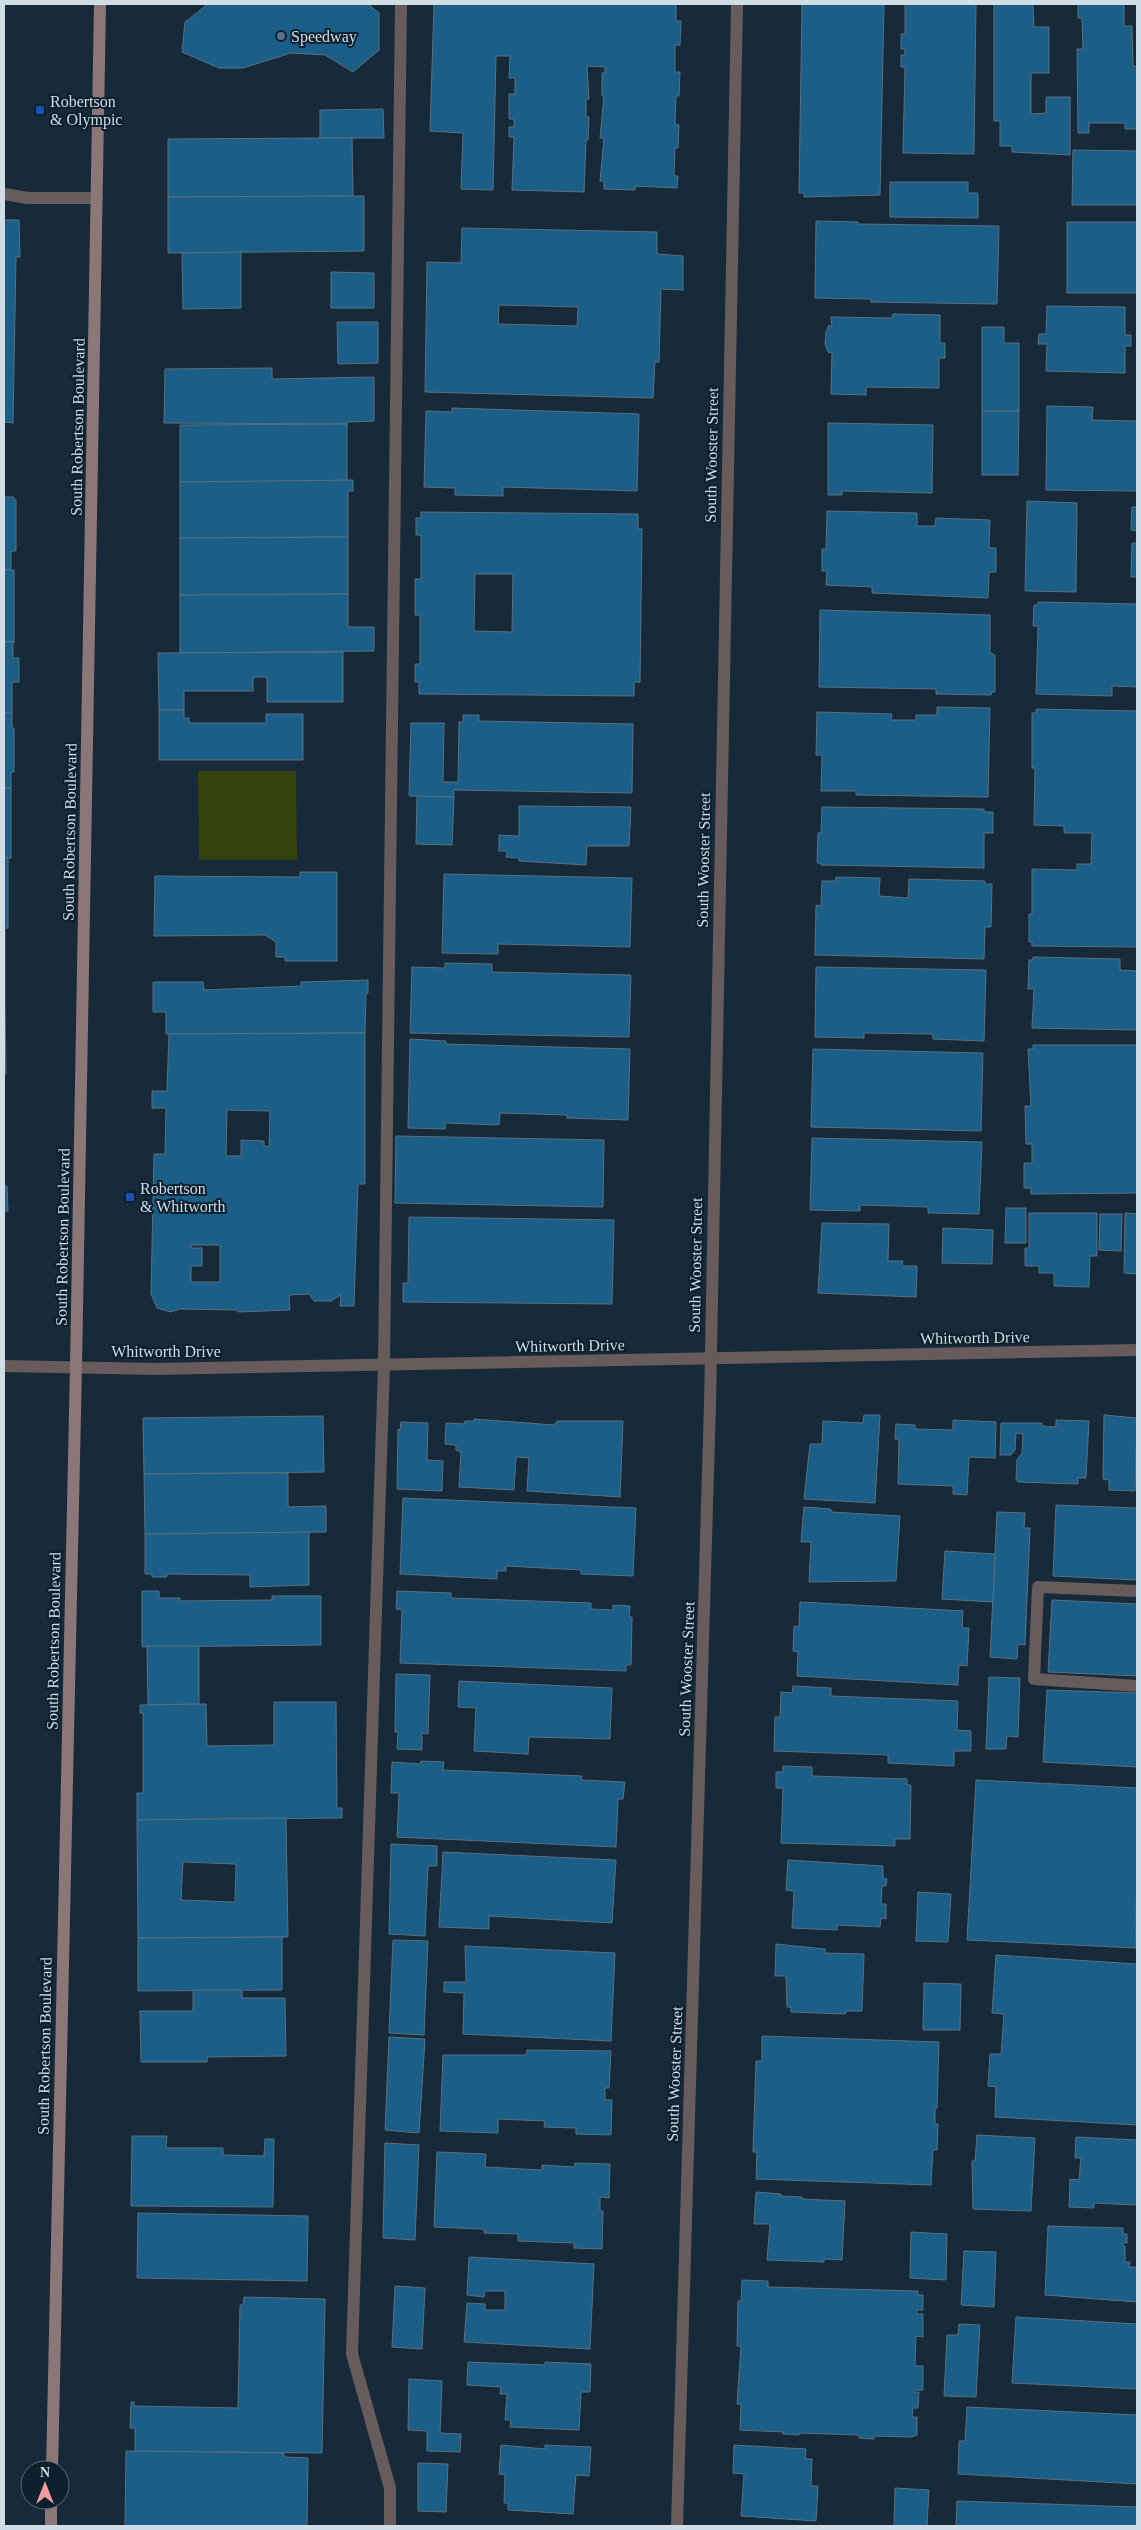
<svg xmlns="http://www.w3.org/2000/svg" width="1141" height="2530" viewBox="0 0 1141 2530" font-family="Georgia,serif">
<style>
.green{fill:#34420e}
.building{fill:#1b5e88;stroke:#5a7081;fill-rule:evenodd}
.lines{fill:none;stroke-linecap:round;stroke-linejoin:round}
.service{stroke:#685b5b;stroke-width:12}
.minor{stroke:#685b5b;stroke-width:12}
.tertiary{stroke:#685b5b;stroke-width:12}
.secondary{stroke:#8c7778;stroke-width:12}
.service-dot{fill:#5c6f8a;stroke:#0c202e;stroke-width:2}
.transit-dot{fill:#1a4fb4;stroke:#0c202e;stroke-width:2}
.labels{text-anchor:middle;stroke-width:4;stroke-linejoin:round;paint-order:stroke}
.poi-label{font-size:16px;fill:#d0dce6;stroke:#0c202e;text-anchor:start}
.street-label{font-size:16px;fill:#d0dce6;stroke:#0c202e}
</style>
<rect width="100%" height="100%" fill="#162a39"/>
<polygon class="green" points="198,771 296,771 297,860 199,860"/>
<g class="building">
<polygon points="208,4 368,4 379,13 379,50 353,72 325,55 291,53 243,68 219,68 182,52 185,22"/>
<polygon points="434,4 676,4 676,21 681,21 680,45 675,45 675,72 680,72 679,96 676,96 675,124 679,125 678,148 675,148 674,176 678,176 677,188 635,186 635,190 604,189 604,181 600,181 604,138 600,138 604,96 602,96 602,73 605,73 605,67 587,66 589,99 586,99 586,117 589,117 588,140 586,140 584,192 512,190 514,137 509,137 509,127 514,127 514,119 509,119 509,94 515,94 515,78 509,78 510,56 496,56 493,190 461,189 463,133 430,131"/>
<polygon points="802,4 884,4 880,195 804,197 804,193 799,193"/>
<polygon points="905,4 976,4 974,154 903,153 905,67 901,67 901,55 905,55 905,49 901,49 901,34 905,34"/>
<polygon points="994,4 1033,4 1034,27 1049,27 1049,73 1031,73 1031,114 1046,113 1046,97 1070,97 1070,155 1012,152 1012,146 1000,146 1000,121 994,121"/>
<polygon points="1078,4 1124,4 1124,26 1132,26 1133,66 1137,66 1137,129 1125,129 1125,123 1089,123 1089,133 1078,133 1077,49 1083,49 1082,18 1078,18"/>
<polygon points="383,109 384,138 320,138 320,110"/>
<polygon points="320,138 352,138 353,196 168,197 168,139"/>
<polygon points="1073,150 1137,151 1137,205 1072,205"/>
<polygon points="890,182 968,182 968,193 978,193 978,218 890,217"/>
<polygon points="364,196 364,251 168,253 168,197"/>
<polygon points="4,220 19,220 20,257 16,257 13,423 4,422"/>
<polygon points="816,221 858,222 858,224 999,226 997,304 871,302 871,299 815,298"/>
<rect x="1067" y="222" width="70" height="71"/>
<path d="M462 228 657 232V254L683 256V290L661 289 659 362H655L653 398 425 392 427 262 461 263ZM499 305 578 307 577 326 498 324Z"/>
<polygon points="241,252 241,308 183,309 182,253"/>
<polygon points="331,272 374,273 374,308 331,308"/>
<polygon points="1047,306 1125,307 1125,335 1131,335 1131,346 1125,346 1125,373 1046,371 1047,344 1038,344 1039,334 1046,334"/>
<polygon points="893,314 940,315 940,343 945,343 945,358 939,358 939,388 866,387 866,395 831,394 832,352 829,353 827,350 825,343 826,332 829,325 832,327 831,317 892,318"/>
<polygon points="337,322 378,322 378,363 338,364"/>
<polygon points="982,327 1004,327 1004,343 1019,343 1019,411 982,411"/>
<polygon points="272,368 272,379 374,377 374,421 347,422 347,424 164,423 165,369"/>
<polygon points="1047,406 1093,407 1092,420 1137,421 1137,491 1046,490"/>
<polygon points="452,408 639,414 637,491 503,487 503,496 455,495 455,488 424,487 426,411 452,412"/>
<polygon points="982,411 1019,411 1018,475 982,475"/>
<polygon points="828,423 933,425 932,493 842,491 842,495 828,495"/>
<polygon points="347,424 347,481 180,482 180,425"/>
<polygon points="353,480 353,491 348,491 348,537 180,538 180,482"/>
<polygon points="4,497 14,497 14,500 16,500 16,551 11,551 11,570 4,570"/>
<polygon points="1027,501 1077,503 1076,592 1025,591"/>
<polygon points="1132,507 1137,507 1137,531 1131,530"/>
<polygon points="827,511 917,513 917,526 935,526 936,518 990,520 989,548 996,548 996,572 989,572 988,598 872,593 872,587 826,585 827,571 822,571 822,549 826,549"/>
<path d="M421 512 638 514V529H642L640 682H634V696L419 694V682H415V664H420V615H415V579H421V535H416V518H421ZM475 574H513L512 632 474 631Z"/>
<polygon points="348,537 348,594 180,595 180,538"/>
<polygon points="1132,543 1137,543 1137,577 1131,577"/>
<rect x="4" y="570" width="10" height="72"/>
<polygon points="348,594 348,627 374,627 374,651 180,653 180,595"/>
<polygon points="1038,602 1137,604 1137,687 1112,686 1112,696 1036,694 1038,626 1033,626 1034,605 1038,605"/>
<polygon points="820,610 990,615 990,653 995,655 995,692 992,692 991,695 936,694 936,689 819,687"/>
<polygon points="4,642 13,642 13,658 19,658 19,682 12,682 12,713 4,713"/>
<polygon points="343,652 343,702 267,702 267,677 253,677 253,691 184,691 184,710 159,710 158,653"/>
<polygon points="937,707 990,708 988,797 856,795 856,791 821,791 822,755 816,755 817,712 892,714 891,720 916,720 916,715 937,715"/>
<polygon points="1036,709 1137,711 1137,947 1032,946 1032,942 1029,942 1029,914 1032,914 1032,869 1077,870 1077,864 1091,864 1092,833 1064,833 1064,826 1034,825 1035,768 1032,768 1032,713 1036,713"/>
<polygon points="159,710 184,710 184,718 189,718 189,723 266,723 266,714 303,714 303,760 159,760"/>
<polygon points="4,713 12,713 12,728 14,728 14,772 11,772 11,788 4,788"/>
<polygon points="463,715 479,715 479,721 633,724 632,793 454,790 454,797 409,796 411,723 444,723 443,782 458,782 459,722 463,722"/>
<rect x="4" y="788" width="7" height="70"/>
<polygon points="417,796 454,797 452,845 416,844"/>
<polygon points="519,806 631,807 629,846 587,846 586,865 519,861 519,858 506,857 507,851 499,851 499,835 519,836"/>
<polygon points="822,807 984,809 984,812 993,812 993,833 984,833 984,868 821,865 821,863 817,863 818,833 821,833"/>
<rect x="4" y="858" width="4" height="70"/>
<polygon points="300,872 337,872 337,961 285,961 285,957 276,957 276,942 265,935 154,936 155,876 300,877"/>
<polygon points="444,874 632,878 630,947 498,944 498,954 442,953"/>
<polygon points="836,877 880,878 879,896 908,898 909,879 985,881 985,884 992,884 991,927 985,927 984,959 815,955 816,905 821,906 822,881 835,881"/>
<rect x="4" y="929" width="1" height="74"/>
<polygon points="1033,957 1120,959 1120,970 1137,971 1137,1030 1032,1028 1034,989 1028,989 1029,960 1033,960"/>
<polygon points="445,963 492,964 492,972 631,975 629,1037 410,1033 412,967 445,968"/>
<polygon points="816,967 986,970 984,1041 933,1039 933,1034 864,1033 864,1038 815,1037"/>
<polygon points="368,980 368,993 366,994 365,1033 166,1034 166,1012 153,1012 153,982 203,982 204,990 301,986 301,982"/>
<polygon points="4,1003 5,1003 6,1074 4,1074"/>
<path d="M365 1033V1184H358L354 1306H340L341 1295 331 1301H314L309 1294 289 1295 290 1310 238 1312 237 1310 180 1309 171 1312 157 1308 151 1294 154 1154H165L166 1108H152V1091H167L169 1034ZM227 1110 270 1111 269 1147 264 1146V1141L241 1140V1156H226ZM191 1245H220V1282H191V1266H202V1248H191Z"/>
<polygon points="410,1039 446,1041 446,1044 630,1049 628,1120 567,1118 567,1115 500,1113 499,1125 445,1123 445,1129 408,1128"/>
<polygon points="1033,1045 1137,1045 1137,1193 1031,1194 1031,1188 1024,1188 1024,1163 1032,1163 1032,1144 1026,1144 1025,1106 1031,1106 1028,1049 1033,1049"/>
<polygon points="813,1049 983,1053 981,1131 811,1127"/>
<polygon points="396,1136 604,1140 603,1207 395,1203"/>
<polygon points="812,1138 982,1142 979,1214 928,1213 928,1207 860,1205 860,1211 810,1210"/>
<polygon points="4,1186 7,1186 8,1211 4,1211"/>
<polygon points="1006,1208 1026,1208 1026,1243 1005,1243"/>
<polygon points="1029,1213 1097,1213 1097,1256 1090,1256 1089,1287 1054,1286 1054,1273 1039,1273 1039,1266 1025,1266 1025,1248 1029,1248"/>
<polygon points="1125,1213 1137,1214 1137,1282 1137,1274 1124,1273"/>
<polygon points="1100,1214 1122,1214 1121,1251 1099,1250"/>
<polygon points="409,1217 614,1220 612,1304 403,1302 403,1283 408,1283"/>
<polygon points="822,1223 889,1224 888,1261 903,1261 902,1266 917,1266 916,1297 818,1293"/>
<polygon points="943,1228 993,1230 992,1264 942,1263"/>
<polygon points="864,1415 880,1415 875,1503 804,1499 810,1444 822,1444 823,1421 863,1423"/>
<polygon points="1104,1415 1137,1418 1135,1491 1109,1490 1109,1480 1103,1479"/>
<polygon points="323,1416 324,1472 144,1474 143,1418"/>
<polygon points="474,1419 554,1425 557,1421 623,1421 620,1497 527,1491 529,1458 516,1457 514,1490 459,1487 461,1452 456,1450 456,1445 445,1444 446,1423 464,1424 465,1421 474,1421"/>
<polygon points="953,1420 996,1422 995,1458 969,1457 967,1495 953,1494 953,1486 898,1484 899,1439 895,1439 896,1424 915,1425 915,1429 953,1430"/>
<polygon points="1056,1420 1089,1421 1086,1478 1078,1478 1078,1484 1018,1482 1016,1479 1017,1460 1022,1453 1023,1434 1016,1433 1015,1450 1011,1455 1000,1455 1001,1423 1042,1423 1042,1426 1056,1427"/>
<polygon points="401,1422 428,1423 427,1460 443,1461 442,1491 397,1489 398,1429 400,1430"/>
<polygon points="288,1473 288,1507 326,1506 326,1532 145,1534 144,1474"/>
<polygon points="403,1498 636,1508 633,1576 581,1574 581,1570 506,1566 506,1571 497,1571 497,1579 400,1574"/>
<polygon points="1056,1505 1137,1508 1137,1580 1053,1576"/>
<polygon points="804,1507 831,1509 831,1512 900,1516 896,1581 809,1582 811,1542 801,1542"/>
<polygon points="997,1512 1025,1513 1024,1528 1030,1528 1025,1645 1018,1644 1017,1659 990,1657"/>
<polygon points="309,1532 309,1585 250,1587 250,1575 167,1574 167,1577 152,1577 152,1574 145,1574 145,1534"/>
<polygon points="945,1551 995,1554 993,1602 942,1599"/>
<polygon points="142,1591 159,1591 159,1598 180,1598 180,1601 272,1600 272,1596 321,1596 321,1645 142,1647"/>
<polygon points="397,1591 451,1593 451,1598 591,1603 591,1609 613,1610 613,1605 630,1606 629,1617 632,1617 631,1665 626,1665 626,1671 400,1663 402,1610 396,1609"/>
<polygon points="1052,1600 1137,1604 1137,1676 1048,1672"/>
<polygon points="800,1602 963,1611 962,1628 969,1628 967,1666 959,1665 958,1685 797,1676 798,1652 793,1651 794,1626 799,1627"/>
<polygon points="147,1646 199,1646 199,1704 148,1705"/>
<polygon points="396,1674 430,1675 428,1734 422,1733 422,1750 397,1749 398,1732 395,1732"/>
<polygon points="989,1677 1020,1678 1018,1737 1007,1736 1006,1749 986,1749"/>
<polygon points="459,1681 612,1688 610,1739 529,1737 528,1754 474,1751 476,1708 458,1707"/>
<polygon points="793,1686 831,1688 831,1696 958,1701 957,1730 971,1731 971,1751 954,1751 954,1766 888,1763 888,1755 774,1751 775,1717 780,1717 781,1692 792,1693"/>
<polygon points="1047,1690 1137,1693 1137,1767 1043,1762"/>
<polygon points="274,1702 336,1702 337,1808 342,1808 342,1818 137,1820 137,1793 143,1793 143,1713 140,1713 140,1705 206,1704 207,1746 274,1745"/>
<polygon points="421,1761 444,1762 443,1770 582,1776 581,1780 625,1782 623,1799 618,1799 616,1847 397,1837 399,1793 391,1793 392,1762 420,1764"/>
<polygon points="783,1766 812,1767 812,1776 907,1779 907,1785 911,1785 910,1839 895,1839 895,1846 781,1843 783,1788 776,1788 776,1772 783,1772"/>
<polygon points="976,1780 1137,1788 1136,1948 967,1940"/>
<path d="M286 1818 288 1937 138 1938 137 1820ZM183 1862 236 1864 235 1902 181 1900Z"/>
<polygon points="391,1844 437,1846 437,1866 428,1866 425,1936 389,1934"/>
<polygon points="443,1852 616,1860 612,1923 489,1916 489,1929 439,1927"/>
<polygon points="788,1860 883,1866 883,1878 887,1879 886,1886 882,1886 881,1904 886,1904 886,1919 881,1918 880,1927 837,1925 837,1930 792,1928 794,1891 786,1890"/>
<polygon points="918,1892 951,1894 948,1942 916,1941"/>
<polygon points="282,1937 282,1990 138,1991 138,1938"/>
<polygon points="393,1940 428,1941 424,2035 389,2033"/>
<polygon points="776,1944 825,1949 825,1953 864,1954 862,2011 846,2011 845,2014 791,2012 791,2007 787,2007 786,1976 775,1976"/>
<polygon points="465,1946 615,1953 611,2041 463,2034 464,1993 444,1992 444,1982 466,1982"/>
<polygon points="996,1955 1137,1964 1137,2125 995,2117 996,2087 988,2086 990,2054 1001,2054 1004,2014 992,2013"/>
<polygon points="924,1983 961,1984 960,2030 923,2030"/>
<polygon points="193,1990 242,1990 242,1998 285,1998 286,2056 207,2057 207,2062 141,2062 140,2011 193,2011"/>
<polygon points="762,2036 939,2042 937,2108 935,2108 935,2124 938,2124 937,2150 933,2150 931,2185 756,2179 757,2152 753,2152 756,2061 762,2061"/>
<polygon points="389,2037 425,2039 419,2133 385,2130"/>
<polygon points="527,2050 611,2051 609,2088 605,2088 605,2100 612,2100 611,2135 576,2134 576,2128 544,2127 545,2121 498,2119 498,2133 440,2131 443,2055 526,2055"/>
<polygon points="977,2135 1035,2138 1031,2211 973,2209 972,2161 975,2161"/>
<polygon points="132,2136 167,2136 166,2148 223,2148 223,2155 264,2156 265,2139 274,2139 273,2207 131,2206"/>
<polygon points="1076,2137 1137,2140 1137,2205 1094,2203 1094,2208 1069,2207 1070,2179 1079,2180 1081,2158 1075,2158"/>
<polygon points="385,2143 419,2145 415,2240 383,2238"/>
<polygon points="437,2152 486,2154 485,2167 542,2170 542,2165 574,2167 575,2163 610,2164 609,2198 600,2197 600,2211 603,2211 602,2249 574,2248 574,2243 518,2241 518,2234 484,2233 484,2229 434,2227"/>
<polygon points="756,2192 781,2194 781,2196 802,2197 802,2199 845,2201 842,2260 824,2259 824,2262 767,2260 770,2224 754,2224"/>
<polygon points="138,2213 308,2216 307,2281 137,2278"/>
<polygon points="1048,2226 1123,2228 1123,2234 1127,2234 1127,2243 1123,2243 1122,2245 1125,2246 1125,2262 1130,2262 1129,2267 1137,2267 1137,2302 1045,2295"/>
<polygon points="911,2232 947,2234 946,2280 910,2278"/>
<polygon points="964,2251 996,2252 994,2307 961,2305"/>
<polygon points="469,2257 594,2264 590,2349 464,2342 467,2303 485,2304 485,2310 505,2310 505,2291 485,2291 484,2297 467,2295"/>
<polygon points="742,2280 768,2281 768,2287 918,2291 918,2295 923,2295 923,2310 917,2310 917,2314 923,2314 923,2337 916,2336 915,2366 923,2366 923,2390 914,2390 914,2392 919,2392 918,2408 913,2408 912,2417 917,2417 917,2435 912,2437 874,2436 874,2439 859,2438 859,2435 799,2433 799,2435 783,2434 783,2432 740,2430 741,2404 737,2404 741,2346 737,2346 738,2301 741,2301"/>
<polygon points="395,2286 425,2288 422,2349 392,2347"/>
<polygon points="244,2297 325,2299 322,2453 135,2451 135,2428 130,2428 131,2402 134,2402 134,2406 238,2408 240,2305 243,2305"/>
<polygon points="1016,2317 1137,2324 1137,2389 1012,2383"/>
<polygon points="959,2324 980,2325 976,2397 944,2396 947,2335 958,2335"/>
<polygon points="468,2362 545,2365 545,2362 591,2364 590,2392 581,2392 579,2430 510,2427 511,2420 505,2420 507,2394 500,2394 501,2387 467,2385"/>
<polygon points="409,2379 442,2381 440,2433 461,2434 460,2452 427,2451 427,2431 408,2430"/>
<polygon points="967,2407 1137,2415 1137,2484 958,2474 959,2441 965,2441"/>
<polygon points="501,2445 545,2449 545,2445 591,2447 589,2476 576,2475 573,2514 508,2510 508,2503 504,2503 505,2475 499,2474"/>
<polygon points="734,2445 806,2449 805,2459 812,2459 811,2486 818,2486 816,2521 741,2516 744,2474 733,2473"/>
<polygon points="126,2451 284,2453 284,2457 308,2458 307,2526 125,2526"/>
<polygon points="418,2463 448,2464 446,2512 418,2511"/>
<polygon points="895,2488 929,2490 927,2526 894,2526"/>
<polygon points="957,2501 1137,2507 1137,2526 956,2526"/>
</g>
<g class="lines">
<g class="service">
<polyline points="4,194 28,198 97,198"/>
<polyline points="1137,1591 1038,1587 1034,1679 1137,1686"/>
<polyline points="390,2526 390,2488 352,2354 384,1364 401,4"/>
</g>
<polyline class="minor" points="677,2526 710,1404 737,4"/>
<polyline class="tertiary" points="4,1366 156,1369 1137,1350"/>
<g class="secondary">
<polyline points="52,2470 76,1367 100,4"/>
<polyline points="51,2526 51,2500"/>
</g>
</g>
<circle class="service-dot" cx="281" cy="36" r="5"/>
<g class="transit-dot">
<rect x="35" y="105" width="10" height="10" rx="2.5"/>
<rect x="125" y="1192" width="10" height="10" rx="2.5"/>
</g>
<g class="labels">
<g class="poi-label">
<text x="291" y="42">Speedway</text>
<text x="50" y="107">Robertson<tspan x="50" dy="18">&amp; Olympic</tspan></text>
<text x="140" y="1194">Robertson<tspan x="140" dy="18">&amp; Whitworth</tspan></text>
</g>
<g class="street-label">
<text transform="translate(77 427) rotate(-89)" y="6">South Robertson Boulevard</text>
<text transform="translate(711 455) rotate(-89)" y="6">South Wooster Street</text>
<text transform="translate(69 832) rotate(-89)" y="6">South Robertson Boulevard</text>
<text transform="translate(703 860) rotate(-89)" y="6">South Wooster Street</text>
<text transform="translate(62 1237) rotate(-89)" y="6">South Robertson Boulevard</text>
<text transform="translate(695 1265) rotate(-89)" y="6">South Wooster Street</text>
<text transform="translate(975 1337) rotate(-1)" y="6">Whitworth Drive</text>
<text transform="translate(570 1345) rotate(-1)" y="6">Whitworth Drive</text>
<text x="166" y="1357">Whitworth Drive</text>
<text transform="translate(53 1641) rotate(-89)" y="6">South Robertson Boulevard</text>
<text transform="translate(686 1669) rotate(-88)" y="6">South Wooster Street</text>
<text transform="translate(44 2046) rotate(-89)" y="6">South Robertson Boulevard</text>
<text transform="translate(674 2074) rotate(-88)" y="6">South Wooster Street</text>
</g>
</g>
<rect width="1141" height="2530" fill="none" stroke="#d0dce6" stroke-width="10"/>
<g transform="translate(45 2485)"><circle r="24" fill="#0c202e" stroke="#5a6b78"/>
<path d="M0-4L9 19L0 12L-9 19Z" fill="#f49b9f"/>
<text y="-8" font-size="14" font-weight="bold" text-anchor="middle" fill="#d0dce6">N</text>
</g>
</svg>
